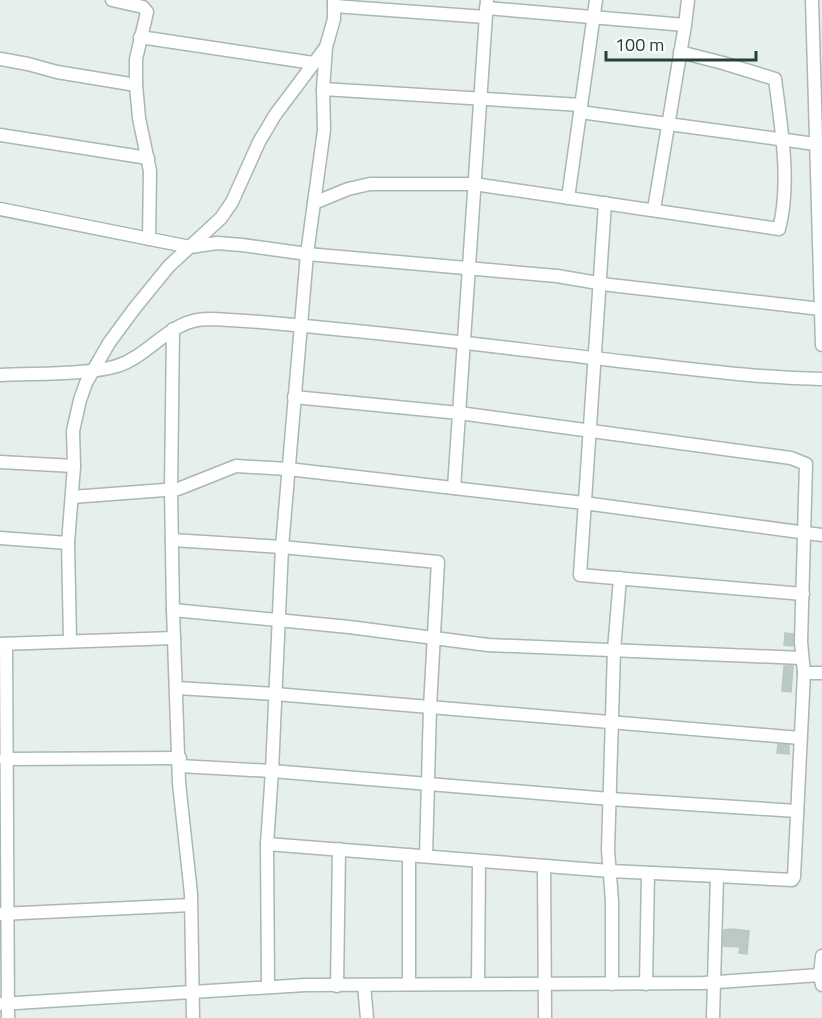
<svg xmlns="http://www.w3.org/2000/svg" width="822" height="1018" viewBox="0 0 822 1018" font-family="'Titillium Web',sans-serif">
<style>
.building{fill:#bbcac4;stroke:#b8c9c2;stroke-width:1.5}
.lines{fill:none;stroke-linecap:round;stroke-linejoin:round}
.minor-casing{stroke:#a8b8b2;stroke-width:15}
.minor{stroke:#fff;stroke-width:12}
</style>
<rect width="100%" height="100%" fill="#e6efeb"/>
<g class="building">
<polygon points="785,633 793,634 793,646 784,645"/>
<polygon points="784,666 793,666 791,692 782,691"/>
<polygon points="778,744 789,745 789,754 777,753"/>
<polygon points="731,929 749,931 747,954 739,953 740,947 723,946 724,930"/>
</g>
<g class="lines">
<g class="minor-casing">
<g id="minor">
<polyline points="112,0 143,7 147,12 136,59 136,85 139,118 150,171 149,239"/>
<polyline points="812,0 822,345"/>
<polyline points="334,6 485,17"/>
<polyline points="486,8 685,25 688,0"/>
<polyline points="140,37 313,63"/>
<polyline points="0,59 28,64 57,72 136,85"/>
<polyline points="323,89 581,105"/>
<polyline points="580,112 815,144"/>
<polyline points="0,135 148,158"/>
<polyline points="568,198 596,0"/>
<path d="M314 203 348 189 370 184H474L779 229C791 183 781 126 775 79L723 63 680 52"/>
<polyline points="605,203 580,575 803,594"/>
<polyline points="0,209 190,247 217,243 242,245 307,254 557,276 610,285 821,309"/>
<polyline points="654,209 685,25"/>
<polyline points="173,329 171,490 173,610 179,783 191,894 193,1018"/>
<path d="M0 375C34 373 86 375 117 366 151 355 170 319 208 319 251 320 293 325 335 329 433 338 530 351 628 362 692 369 757 378 822 379"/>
<polyline points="294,397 459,413 791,458 806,464 801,642 804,673 794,877 792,880 717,876"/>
<polyline points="0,462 74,466"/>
<polyline points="454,488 487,0"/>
<polyline points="72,497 178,489 236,466 288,469 584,503 822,535"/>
<polyline points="0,538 68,543"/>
<polyline points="172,540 282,547 438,562 430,707 426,856"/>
<polyline points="173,610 349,627 488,645 802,658"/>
<polyline points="70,640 68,543 74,466 73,431 80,400 86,383 109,343 134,309 169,266 221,218 232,202 259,142 275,115 326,47 334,19 334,0"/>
<polyline points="0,644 174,638"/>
<polyline points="6,644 8,1018"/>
<polyline points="804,673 822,673"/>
<polyline points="177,688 275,694 800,738"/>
<polyline points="5,759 180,758"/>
<polyline points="179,766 272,771 610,799 797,811"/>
<polyline points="267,844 610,871 717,876 713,1018"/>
<polyline points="544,866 545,1018"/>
<polyline points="1,914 191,905"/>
<polyline points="822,956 820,975 822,985"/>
<polyline points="409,984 409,855"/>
<polyline points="478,984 479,861"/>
<polyline points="612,984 612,901 608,850 614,650 620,578"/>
<polyline points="646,984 648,873"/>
<polyline points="364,985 367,1018"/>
<polyline points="337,986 339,849"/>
<polyline points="268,987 267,844 272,771 282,547 307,254 324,130 323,89 326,47"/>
<polyline points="0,1004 305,985 703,983 820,975"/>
</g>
</g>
<use href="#minor" class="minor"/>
</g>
<path d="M606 51v9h150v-9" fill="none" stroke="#24423a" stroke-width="3"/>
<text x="615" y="51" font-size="18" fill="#24423a" stroke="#f7fbf9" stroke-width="4.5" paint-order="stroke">100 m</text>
</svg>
